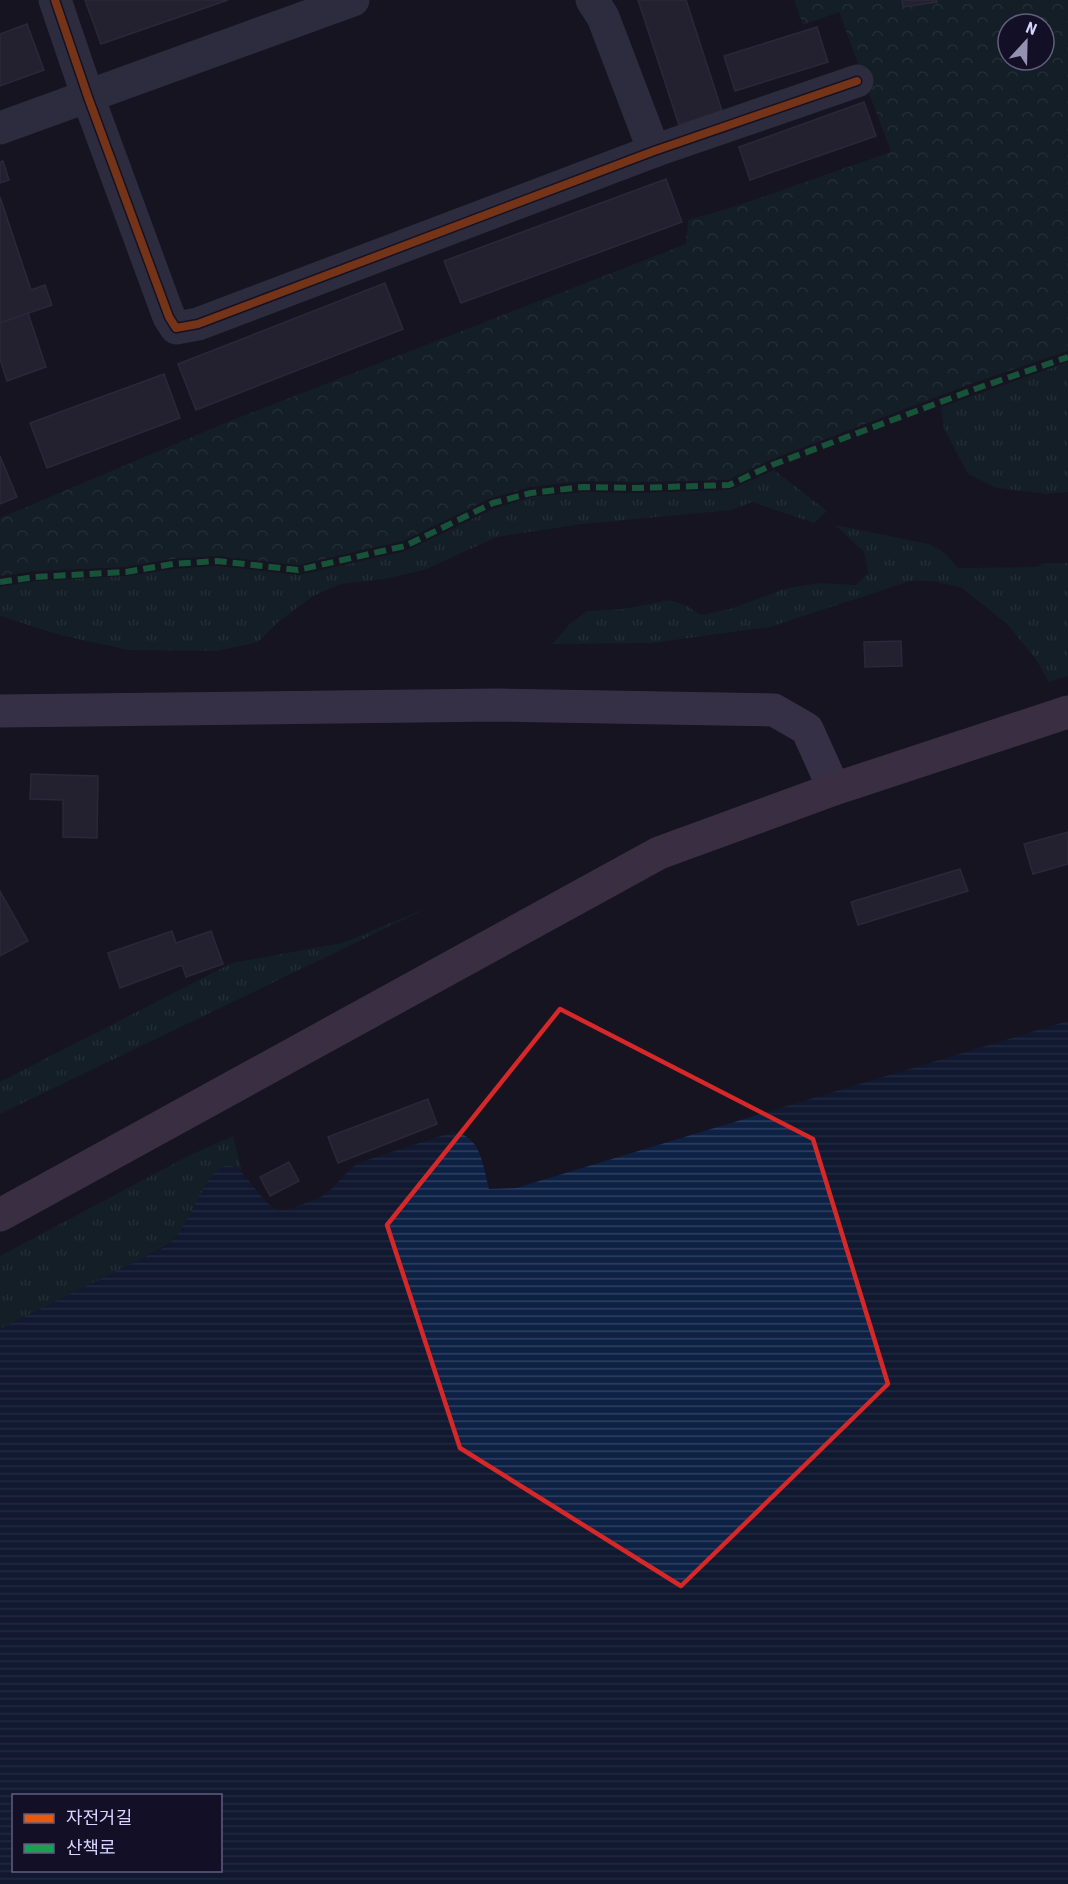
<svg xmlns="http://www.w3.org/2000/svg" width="1068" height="1884" viewBox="0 0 1068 1884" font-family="'Roboto Condensed','Noto Sans KR',sans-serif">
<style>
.grass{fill:url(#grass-tufts)}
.forest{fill:url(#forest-crowns);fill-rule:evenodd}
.water{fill:url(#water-rules);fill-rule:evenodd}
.building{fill:#343243;stroke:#433f54;stroke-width:1.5}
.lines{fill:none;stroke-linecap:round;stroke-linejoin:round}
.minor{stroke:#4a4962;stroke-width:33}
.major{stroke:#5e5373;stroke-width:33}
.highway{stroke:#67516a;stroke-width:33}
.quiet{stroke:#1a9f57;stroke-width:6;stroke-dasharray:12 6;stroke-linecap:butt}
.cycleway-casing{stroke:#130f26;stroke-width:11}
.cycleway{stroke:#e8590c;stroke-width:8}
.marked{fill:none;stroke:#d62828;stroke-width:4.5;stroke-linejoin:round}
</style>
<defs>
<pattern id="grass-tufts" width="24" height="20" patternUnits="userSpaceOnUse" patternTransform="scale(1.5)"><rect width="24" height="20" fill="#132c2d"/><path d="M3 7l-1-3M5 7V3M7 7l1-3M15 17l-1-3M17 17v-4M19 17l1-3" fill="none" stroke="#354a4c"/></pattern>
<pattern id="forest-crowns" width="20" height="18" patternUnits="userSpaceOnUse" patternTransform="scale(1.5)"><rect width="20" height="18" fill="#132c2d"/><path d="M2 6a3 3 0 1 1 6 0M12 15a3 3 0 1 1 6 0" fill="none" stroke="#354a4c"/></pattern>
<pattern id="water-rules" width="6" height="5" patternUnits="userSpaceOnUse" patternTransform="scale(1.5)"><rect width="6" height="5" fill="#0d2144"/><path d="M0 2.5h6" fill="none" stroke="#304060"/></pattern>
</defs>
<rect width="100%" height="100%" fill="#161421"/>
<g class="grass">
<polygon points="1068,362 1068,492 1047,494 997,488 968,474 944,429 941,407"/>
<polygon points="774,470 827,511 814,523 752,502 732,510 582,524 497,537 424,570 384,579 341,584 313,596 278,622 258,642 217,651 128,650 60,635 0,616 0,587 36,581 127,576 174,569 217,566 299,575 406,551 495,508 532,497 583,492 636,493 730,490"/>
<polygon points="835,525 929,544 945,553 958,568 1036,567 1044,563 1068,563 1068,676 1049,682 1035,658 1007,624 962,588 933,581 910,581 770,627 652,643 552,644 571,623 587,611 623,609 670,600 687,606 701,615 730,609 787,588 820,583 856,585 868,573 864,552"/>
<polygon points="432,906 0,1114 0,1082 232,963 342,943"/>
<polygon points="233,1136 242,1171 234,1166 217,1171 205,1188 179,1236 174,1241 116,1272 0,1329 0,1256 188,1156"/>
</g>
<path class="forest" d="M794 0H1068V351L976 382 770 460 728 480 636 482 583 481 530 487 491 498 403 541 298 565 217 556 172 559 125 567 35 571 0 576V518L230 421 686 244 688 220 736 206 891 152 839 12 803 25ZM1008 24H1044V60H1008Z"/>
<path class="water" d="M1068 1021V1884H0V1329L167 1246C189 1229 203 1173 225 1166 244 1160 259 1206 280 1210 287 1211 296 1206 303 1204 309 1201 318 1199 324 1195 338 1186 346 1169 361 1162L453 1132C481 1135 483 1166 489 1189L516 1188ZM14 1796H220V1870H14Z"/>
<g class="building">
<polygon points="85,0 228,0 101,44"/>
<polygon points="638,0 686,0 722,111 679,125"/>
<polygon points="902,0 937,0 937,2 903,7"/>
<polygon points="27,24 44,70 0,86 0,34"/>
<polygon points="817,27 828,62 735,91 724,56"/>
<polygon points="864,102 876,136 750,180 739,147"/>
<polygon points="3,161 9,180 0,183 0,162"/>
<polygon points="666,179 682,222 461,303 444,261"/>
<polygon points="0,197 31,290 45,285 52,305 0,323"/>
<polygon points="385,283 403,329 196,410 178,364"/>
<polygon points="28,313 46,367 7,381 0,359 0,323"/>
<polygon points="164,374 180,418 47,468 30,423"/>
<polygon points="0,456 17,497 0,504"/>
<polygon points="901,641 902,666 865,667 864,642"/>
<polygon points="31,774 98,776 97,838 63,837 63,800 30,799"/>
<polygon points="1068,832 1068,864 1033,874 1024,844"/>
<polygon points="960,869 968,891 858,925 851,902"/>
<polygon points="0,891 28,941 0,956"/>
<polygon points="172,931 176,943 211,931 223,964 186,977 182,965 120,988 108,953"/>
<polygon points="428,1099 437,1124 338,1163 328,1137"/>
<polygon points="289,1162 299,1181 270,1196 260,1177"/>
</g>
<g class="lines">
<g class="minor">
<polyline points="55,0 88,97 169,317 176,328 198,324 654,151 857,81"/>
<polyline points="592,0 603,17 654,151"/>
<polyline points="0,128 353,0"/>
</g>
<polyline class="major" points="0,711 498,705 774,710 807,729 834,789"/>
<polyline class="highway" points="0,1215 659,853 834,789 1068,712"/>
<polyline class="quiet" points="0,582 35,577 126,572 173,564 217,561 298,570 405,546 493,503 531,493 583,487 636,488 729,485 772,465 978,388 1068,357"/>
<g class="cycleway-casing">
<polyline id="cycleway" points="55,0 88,97 169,317 176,328 198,324 654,151 857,81"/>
</g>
<use href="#cycleway" class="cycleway"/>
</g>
<path d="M0 0H1068V1884H0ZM560 1009 813 1139 888 1384 681 1586 460 1448 387 1225Z" fill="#161421" fill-opacity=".55" fill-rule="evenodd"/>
<path class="marked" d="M560 1009 813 1139 888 1384 681 1586 460 1448 387 1225Z"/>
<rect x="12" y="1794" width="210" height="78" fill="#130f26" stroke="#625e7d" stroke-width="1.5"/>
<rect x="24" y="1814" width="30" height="9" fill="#e8590c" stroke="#625e7d" stroke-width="1.5"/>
<text x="66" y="1824" font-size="18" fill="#d9d4ff">자전거길</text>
<rect x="24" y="1844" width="30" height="9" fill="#1a9f57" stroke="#625e7d" stroke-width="1.5"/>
<text x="66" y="1854" font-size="18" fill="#d9d4ff">산책로</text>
<g transform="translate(1026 42) rotate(22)"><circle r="28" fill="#130f26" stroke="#625e7d" stroke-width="1.5"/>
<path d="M0-4.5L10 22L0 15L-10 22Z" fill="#9591b1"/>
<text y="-9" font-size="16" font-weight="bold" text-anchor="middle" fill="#d9d4ff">N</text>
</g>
</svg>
